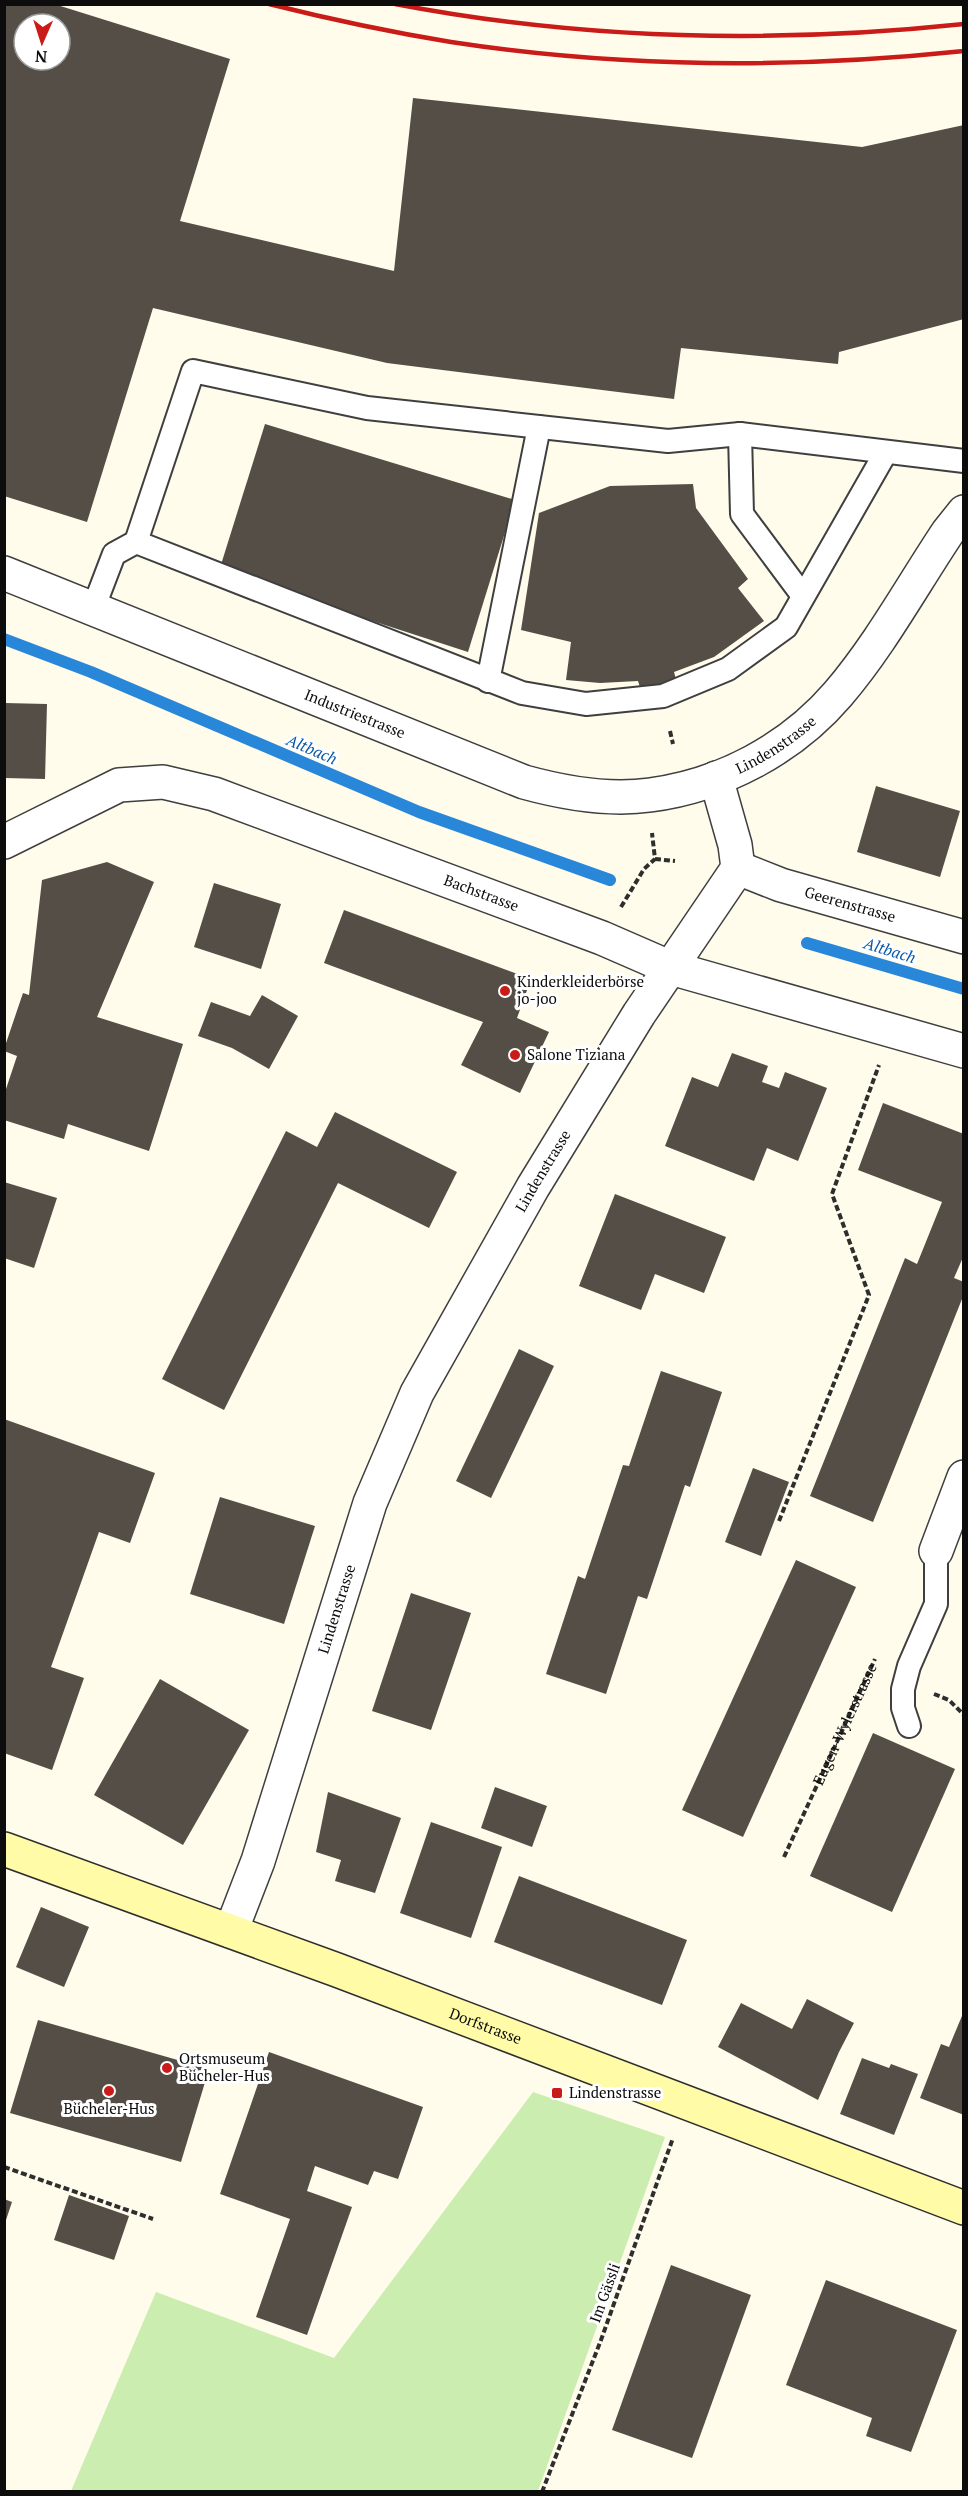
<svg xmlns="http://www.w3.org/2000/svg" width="968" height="2496" viewBox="0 0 968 2496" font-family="'PT Serif',serif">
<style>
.green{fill:#ccedb0}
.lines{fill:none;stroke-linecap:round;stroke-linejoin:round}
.stream{stroke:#2987da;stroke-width:12}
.building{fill:#554e47;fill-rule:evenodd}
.lane-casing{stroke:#3f3f3f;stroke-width:26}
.street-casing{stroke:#3f3f3f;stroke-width:36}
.secondary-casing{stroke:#2e2e2e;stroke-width:36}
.path{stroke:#2e2e2e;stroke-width:4;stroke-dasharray:6 3;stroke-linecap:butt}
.lane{stroke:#fff;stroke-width:22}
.street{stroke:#fff;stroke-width:33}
.secondary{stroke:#fffba6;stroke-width:33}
.rail{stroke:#c91b17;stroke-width:4.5}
.poi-dot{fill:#c91b17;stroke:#fff;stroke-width:2}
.labels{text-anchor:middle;stroke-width:6;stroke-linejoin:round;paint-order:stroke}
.street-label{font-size:15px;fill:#0c0c0c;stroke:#fff}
.poi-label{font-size:15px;fill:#0c0c0c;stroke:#fff;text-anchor:start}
.water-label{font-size:16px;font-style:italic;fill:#0a58a9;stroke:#fff}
</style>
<rect width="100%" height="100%" fill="#fffceb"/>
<polygon class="green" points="533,2092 665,2137 538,2491 71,2491 156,2292 334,2358"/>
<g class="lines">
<g class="stream">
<polyline points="4,639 91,672 419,812 610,880"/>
<polyline points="807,943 964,989"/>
</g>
</g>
<g class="building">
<path d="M4 4H54L230 59 180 221 394 271 413 98 862 147 964 125V319L839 352 838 364 681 348 674 399 387 363 153 308 87 522 4 496ZM24 24H60V60H24Z"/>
<polygon points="265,424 515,500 468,652 219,571"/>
<polygon points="693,484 696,508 748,579 738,588 764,621 714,657 674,672 677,683 642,693 638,681 600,683 566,680 571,642 521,630 539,513 610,486"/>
<polygon points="5,703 47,704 45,779 5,778"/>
<polygon points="876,786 960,811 940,877 857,852"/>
<polygon points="107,862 154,882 97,1017 183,1044 149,1151 68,1124 64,1139 4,1120 4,1095 17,1056 4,1051 4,1049 23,993 29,995 42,880"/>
<polygon points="214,883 281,904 261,969 194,947"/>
<polygon points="344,910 531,979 517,1018 549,1032 520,1093 461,1065 483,1022 324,963"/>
<polygon points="262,995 298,1016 269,1069 232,1048 198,1036 211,1002 250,1016"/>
<polygon points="732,1053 768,1066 762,1082 779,1088 785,1072 827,1088 798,1161 767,1148 754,1181 665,1146 692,1077 718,1087"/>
<polygon points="883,1103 964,1134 964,1255 954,1278 964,1282 964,1294 873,1522 810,1496 905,1258 917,1264 942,1202 858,1170"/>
<polygon points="335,1112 457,1172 429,1228 338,1183 224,1410 162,1379 286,1131 317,1147"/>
<polygon points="4,1182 57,1198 34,1268 4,1258"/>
<polygon points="615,1194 726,1237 704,1293 655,1274 641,1310 579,1286"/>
<polygon points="519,1349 554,1366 491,1498 456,1481"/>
<polygon points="661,1371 722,1392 690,1487 685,1485 647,1599 638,1596 606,1694 546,1674 578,1576 585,1579 623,1465 629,1466"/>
<polygon points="4,1419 155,1473 130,1543 99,1532 51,1667 84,1678 52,1770 4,1753"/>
<polygon points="753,1468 789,1482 761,1556 725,1542"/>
<polygon points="220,1497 315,1526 284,1624 190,1594"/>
<polygon points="796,1560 856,1587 743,1837 682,1810"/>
<polygon points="411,1593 471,1613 431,1730 372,1711"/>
<polygon points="160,1679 249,1730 183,1845 94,1795"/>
<polygon points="873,1733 955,1769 892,1912 810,1876"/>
<polygon points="495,1787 547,1806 532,1847 481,1828"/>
<polygon points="328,1792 401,1818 375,1893 335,1881 341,1860 316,1852"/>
<polygon points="431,1822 502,1847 471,1938 400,1913"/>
<polygon points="519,1876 687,1940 662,2005 494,1942"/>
<polygon points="41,1907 89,1927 64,1987 16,1967"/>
<polygon points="807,1999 854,2023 839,2052 818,2100 718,2047 741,2003 792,2029"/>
<polygon points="964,2011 964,2115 920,2098 941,2044 949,2047"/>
<polygon points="38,2020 209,2069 181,2162 10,2113"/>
<polygon points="269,2052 423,2107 398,2179 374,2171 368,2185 315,2166 307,2191 352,2207 307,2335 256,2317 290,2219 220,2194"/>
<polygon points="862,2058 889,2068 891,2064 918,2074 894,2135 840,2114"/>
<polygon points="69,2195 129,2216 114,2260 54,2240"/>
<polygon points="4,2199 12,2202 5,2223 4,2223"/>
<polygon points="671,2265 751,2295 692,2458 612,2430"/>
<polygon points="826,2280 957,2330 911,2452 866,2436 872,2418 786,2385"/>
</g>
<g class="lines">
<g class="lane-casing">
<g id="lane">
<polyline points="740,434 742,514 803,596"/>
<polyline points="136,542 522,693 586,704 663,696 728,669 786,627 886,452"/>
<polyline points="93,609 114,554 136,542 193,371 367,408 668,441 740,434 964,461"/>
<polyline points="488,681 539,427"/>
<polyline points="909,1726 903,1708 903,1689 909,1666 936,1604 936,1551"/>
</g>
</g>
<g class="street-casing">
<g id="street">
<path id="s2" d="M4 573 524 782C564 793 608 801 650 795 721 786 791 749 838 694 880 645 912 586 948 532L964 512"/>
<path id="s3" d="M4 842 119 785 163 782 214 794 602 938 671 968 964 1051"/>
<path id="s4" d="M738 868 781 885 964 937"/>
<polyline points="936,1551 964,1477"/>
<path id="s5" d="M231 1931 258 1861 370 1503 417 1393 533 1187 639 1014 738 868 735 845 716 778"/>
</g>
</g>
<g class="secondary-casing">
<g id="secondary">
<path id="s6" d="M4 1849 337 1970 964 2208"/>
</g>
</g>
<g class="path">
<polyline points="670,731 673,744"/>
<polyline points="655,859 675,861"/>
<polyline points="621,907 644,869 655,859 652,833"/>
<polyline points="779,1521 869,1295 832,1194 879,1065"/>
<polyline points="934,1694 949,1700 964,1715"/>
<path id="s1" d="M784 1857 875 1659"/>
<polyline points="4,2167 153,2219"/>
<polyline points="542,2492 601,2340 673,2138"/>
</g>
<use href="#lane" class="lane"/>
<use href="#street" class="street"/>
<use href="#secondary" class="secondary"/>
<g class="rail">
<path d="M269 4C329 19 390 32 451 42 621 68 793 69 964 51"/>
<path d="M395 4C583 40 774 44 964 24"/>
</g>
</g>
<g class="poi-dot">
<circle cx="505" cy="991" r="6"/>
<circle cx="515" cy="1055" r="6"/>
<circle cx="167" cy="2068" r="6"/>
<circle cx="109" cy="2091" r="6"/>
<rect x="551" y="2087" width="12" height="12" rx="3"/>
</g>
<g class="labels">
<g class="street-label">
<text dy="5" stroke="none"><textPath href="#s2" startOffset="378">Industriestrasse</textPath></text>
<text dy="5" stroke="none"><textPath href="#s2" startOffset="825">Lindenstrasse</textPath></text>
<text dy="5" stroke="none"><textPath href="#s3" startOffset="510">Bachstrasse</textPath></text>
<text dy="5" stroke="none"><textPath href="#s4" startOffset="118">Geerenstrasse</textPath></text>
<text dy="5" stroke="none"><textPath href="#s5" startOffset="825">Lindenstrasse</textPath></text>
<text dy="5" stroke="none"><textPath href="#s5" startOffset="339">Lindenstrasse</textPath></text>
<text dy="5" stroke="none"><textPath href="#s1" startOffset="146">Eugen-Wylerstrasse</textPath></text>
<text dy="5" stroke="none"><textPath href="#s6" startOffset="513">Dorfstrasse</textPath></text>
<text transform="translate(605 2293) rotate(-70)" y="5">Im Gässli</text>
</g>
<g class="poi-label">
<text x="517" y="987">Kinderkleiderbörse<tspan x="517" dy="17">jo-joo</tspan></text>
<text x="527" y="1060">Salone Tiziana</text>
<text x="179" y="2064">Ortsmuseum<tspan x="179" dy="17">Bücheler-Hus</tspan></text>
<text x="569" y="2098">Lindenstrasse</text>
<text x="109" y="2114" text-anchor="middle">Bücheler-Hus</text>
</g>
<g class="water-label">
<text transform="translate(312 749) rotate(23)" y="6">Altbach</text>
<text transform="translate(890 950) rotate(17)" y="6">Altbach</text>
</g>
</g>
<rect width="968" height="2496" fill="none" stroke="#0c0c0c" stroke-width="12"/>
<g transform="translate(42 42) rotate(183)"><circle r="28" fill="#ffffff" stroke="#9e9e9e" stroke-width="1.5"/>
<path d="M0-4.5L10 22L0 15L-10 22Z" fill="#c91b17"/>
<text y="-9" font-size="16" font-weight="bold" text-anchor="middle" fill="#0c0c0c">N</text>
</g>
</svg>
